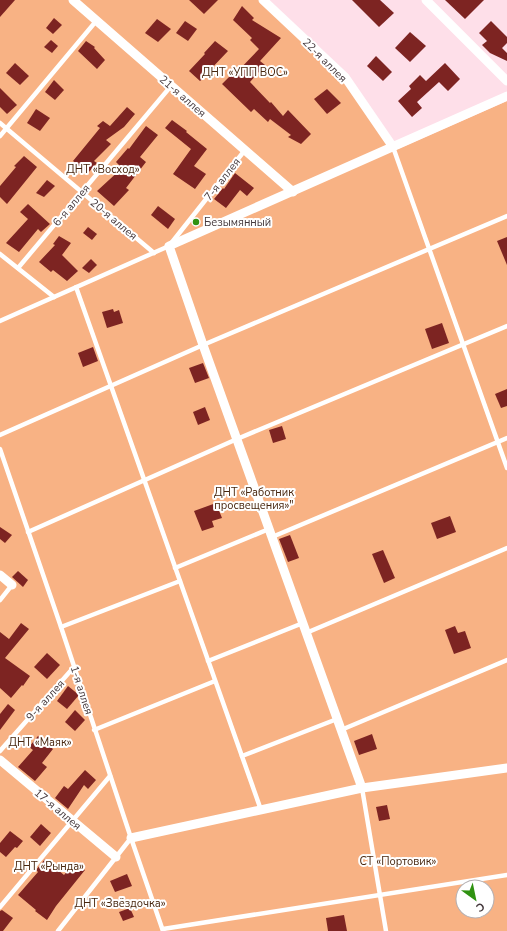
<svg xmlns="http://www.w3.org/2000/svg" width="507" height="931" viewBox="0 0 507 931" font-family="'Nunito Sans',sans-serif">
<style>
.green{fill:#f8b284;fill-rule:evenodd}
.building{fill:#7d2422}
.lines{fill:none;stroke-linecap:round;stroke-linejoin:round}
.service{stroke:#fff;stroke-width:4.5}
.minor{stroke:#fff;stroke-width:9}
.poi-dot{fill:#2f9211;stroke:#fff;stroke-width:1.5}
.labels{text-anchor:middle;stroke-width:4;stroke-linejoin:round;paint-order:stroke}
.street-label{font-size:11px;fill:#44383c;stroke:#fff}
.park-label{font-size:11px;fill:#46250d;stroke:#fff}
.poi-label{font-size:11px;fill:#44383c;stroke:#fff;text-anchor:start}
</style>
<rect width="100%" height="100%" fill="#fedfe9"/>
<path class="green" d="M0 0H263L345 77 398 149 507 101V931H0ZM463 887H487V911H463Z"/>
<g class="building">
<polygon points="0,0 15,0 0,17"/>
<polygon points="189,0 218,0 204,14"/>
<polygon points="352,0 380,0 394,13 379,27"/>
<polygon points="445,0 484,0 465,19"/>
<polygon points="242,6 254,18 252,20 281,38 260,61 265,65 250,82 270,103 271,102 283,116 288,110 311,134 301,144 288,137 291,135 270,119 268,122 254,109 251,112 222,84 235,71 236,73 259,49 250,40 252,38 233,20"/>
<polygon points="54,18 62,25 53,34 46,28"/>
<polygon points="157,19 171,29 158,42 145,33"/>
<polygon points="185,21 197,29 188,41 176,33"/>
<polygon points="491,21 507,37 507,43 502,48 507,53 507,61 490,53 482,45 487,41 479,33"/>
<polygon points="410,32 426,46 410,62 395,48"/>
<polygon points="51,40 58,46 52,53 44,47"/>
<polygon points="86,41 95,47 94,48 105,60 97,69 78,51"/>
<polygon points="215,41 228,51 209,71 211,72 200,81 189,71 205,54 204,53"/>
<polygon points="376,56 392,72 383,81 367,66"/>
<polygon points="15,63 29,76 20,85 6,73"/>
<polygon points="445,63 460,79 448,91 439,82 417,102 422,108 412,117 398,101 411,89 409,86 420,75 426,81"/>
<polygon points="54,80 64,90 55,100 45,92"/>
<polygon points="0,88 17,105 7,114 0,107"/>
<polygon points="327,89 341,103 327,114 314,99"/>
<polygon points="127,107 135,114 124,127 106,140 111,144 94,161 97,163 88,173 73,161 100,128 97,126 103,121 110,126"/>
<polygon points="36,109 50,118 40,131 27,123"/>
<polygon points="172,120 187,131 186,132 207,149 194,166 206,174 195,189 173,174 191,149 165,128"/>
<polygon points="146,126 158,135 140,157 146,162 126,188 129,190 114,206 97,191 122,168 116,162 128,148 129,149"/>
<polygon points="24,156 37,167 7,204 0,197 0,186 16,167 14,166"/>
<polygon points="235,173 254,188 247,196 240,190 226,208 214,199 223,188 224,189"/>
<polygon points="47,180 55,186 44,197 36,193"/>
<polygon points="28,204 50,224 41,232 38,229 19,252 6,243 28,219 20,212"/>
<polygon points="158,206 175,219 168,229 151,215"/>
<polygon points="88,227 97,234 92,240 83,233"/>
<polygon points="59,236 71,243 62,255 78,271 67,281 53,270 51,272 39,262 55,245 53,244"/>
<polygon points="507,237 507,265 497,241"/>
<polygon points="91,259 97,265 89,273 82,268"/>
<polygon points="113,309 114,312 119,310 123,323 107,328 102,312"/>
<polygon points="442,323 449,343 432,349 425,329"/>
<polygon points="93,347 98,361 83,367 78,353"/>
<polygon points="203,363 209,378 195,383 189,368"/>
<polygon points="507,389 507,406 501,408 495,394"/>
<polygon points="205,407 210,420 198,425 193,412"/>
<polygon points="282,426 286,439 273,443 269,430"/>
<polygon points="216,503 222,518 212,521 214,527 202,531 194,511"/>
<polygon points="450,516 456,532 437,539 431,523"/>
<polygon points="0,527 12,535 5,543 0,539"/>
<polygon points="290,535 299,558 288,562 279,539"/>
<polygon points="383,550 395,578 384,583 372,554"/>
<polygon points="18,571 28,580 23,587 12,577"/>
<polygon points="21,623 29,629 5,658 30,676 23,686 22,685 11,698 0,688 0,632 9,639"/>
<polygon points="455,626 458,633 465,631 471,648 454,654 445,630"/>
<polygon points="47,653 60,665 47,679 34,667"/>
<polygon points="68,686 79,695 67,709 57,701"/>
<polygon points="8,704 15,710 0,730 0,714"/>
<polygon points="75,710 85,720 75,731 65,722"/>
<polygon points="372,734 377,749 359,755 354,741"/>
<polygon points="38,736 53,749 42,763 47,767 35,781 18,767 33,750 29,747"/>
<polygon points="85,770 96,780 88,789 84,785 68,809 55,798 64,786 68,789"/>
<polygon points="387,805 390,819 379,821 376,807"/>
<polygon points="41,824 51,833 40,846 30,837"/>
<polygon points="10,831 23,841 17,848 15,847 6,857 0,852 0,843"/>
<polygon points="45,859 64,875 75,862 85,870 56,906 47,920 35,911 36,910 18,895 38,872 36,870"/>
<polygon points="127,874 132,886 115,892 110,881"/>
<polygon points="130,908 134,917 123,921 119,912"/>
<polygon points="2,910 13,918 3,931 0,931 0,911"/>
<polygon points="344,915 347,931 328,931 326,918"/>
</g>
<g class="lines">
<g class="service">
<polyline points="0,123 154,253"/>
<polyline points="0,136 97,20"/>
<polyline points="393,147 507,468"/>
<polyline points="0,254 54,297"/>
<polyline points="18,268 171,86"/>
<polyline points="76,287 261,810"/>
<polyline points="0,321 169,246 245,150"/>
<polyline points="0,435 203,345 507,216"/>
<polyline points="0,449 61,627 131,838 163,931"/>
<polyline points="28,532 237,439 507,326"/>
<polyline points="272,537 507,438"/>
<polyline points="175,568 269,529"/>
<polyline points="0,600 12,585"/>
<polyline points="61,627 180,581"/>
<polyline points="306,633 507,548"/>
<polyline points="208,661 303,623"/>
<polyline points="94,730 215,681"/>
<polyline points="341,730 507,660"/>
<polyline points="0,751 74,667"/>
<polyline points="242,756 337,719"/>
<polyline points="362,788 386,931"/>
<polyline points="0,907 110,776"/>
<polyline points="163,929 507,875"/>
<polyline points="58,931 131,838"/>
</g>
<g class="minor">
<polyline points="73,0 293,192"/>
<polyline points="263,0 345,77 393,147"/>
<polyline points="426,0 507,81"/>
<polyline points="0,575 12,585"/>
<polyline points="0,760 116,857"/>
<polyline points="362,788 203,345 169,246 507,96"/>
<polyline points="131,838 362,788 507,768"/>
</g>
</g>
<circle class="poi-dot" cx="196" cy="222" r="4"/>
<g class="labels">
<g class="street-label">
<text transform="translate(325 60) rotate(45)" y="4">22-я аллея</text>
<text transform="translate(183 96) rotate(41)" y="4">21-я аллея</text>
<text transform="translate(222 179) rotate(-52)" y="4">7-я аллея</text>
<text transform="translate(71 205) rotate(-50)" y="4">6-я аллея</text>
<text transform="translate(114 219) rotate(40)" y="4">20-я аллея</text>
<text transform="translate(82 690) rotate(72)" y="4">1-я аллея</text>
<text transform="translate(45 700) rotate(-48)" y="4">9-я аллея</text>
<text transform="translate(58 809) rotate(40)" y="4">17-я аллея</text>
</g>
<g class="park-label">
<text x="245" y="76">ДНТ «УПП ВОС»</text>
<text x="103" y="173">ДНТ «Восход»</text>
<text x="254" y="496">ДНТ «Работник<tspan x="254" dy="13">просвещения»"</tspan></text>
<text x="40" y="746">ДНТ «Маяк»</text>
<text x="398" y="865">СТ «Портовик»</text>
<text x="49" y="870">ДНТ «Рында»</text>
<text x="120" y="907">ДНТ «Звёздочка»</text>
</g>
<g class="poi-label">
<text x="204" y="226">Безымянный</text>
</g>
</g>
<g transform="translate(475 899) rotate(147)"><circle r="19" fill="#ffffff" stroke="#b4afb1"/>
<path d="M0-3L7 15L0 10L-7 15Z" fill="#2f9211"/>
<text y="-6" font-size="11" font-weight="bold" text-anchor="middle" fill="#44383c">С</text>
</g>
</svg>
